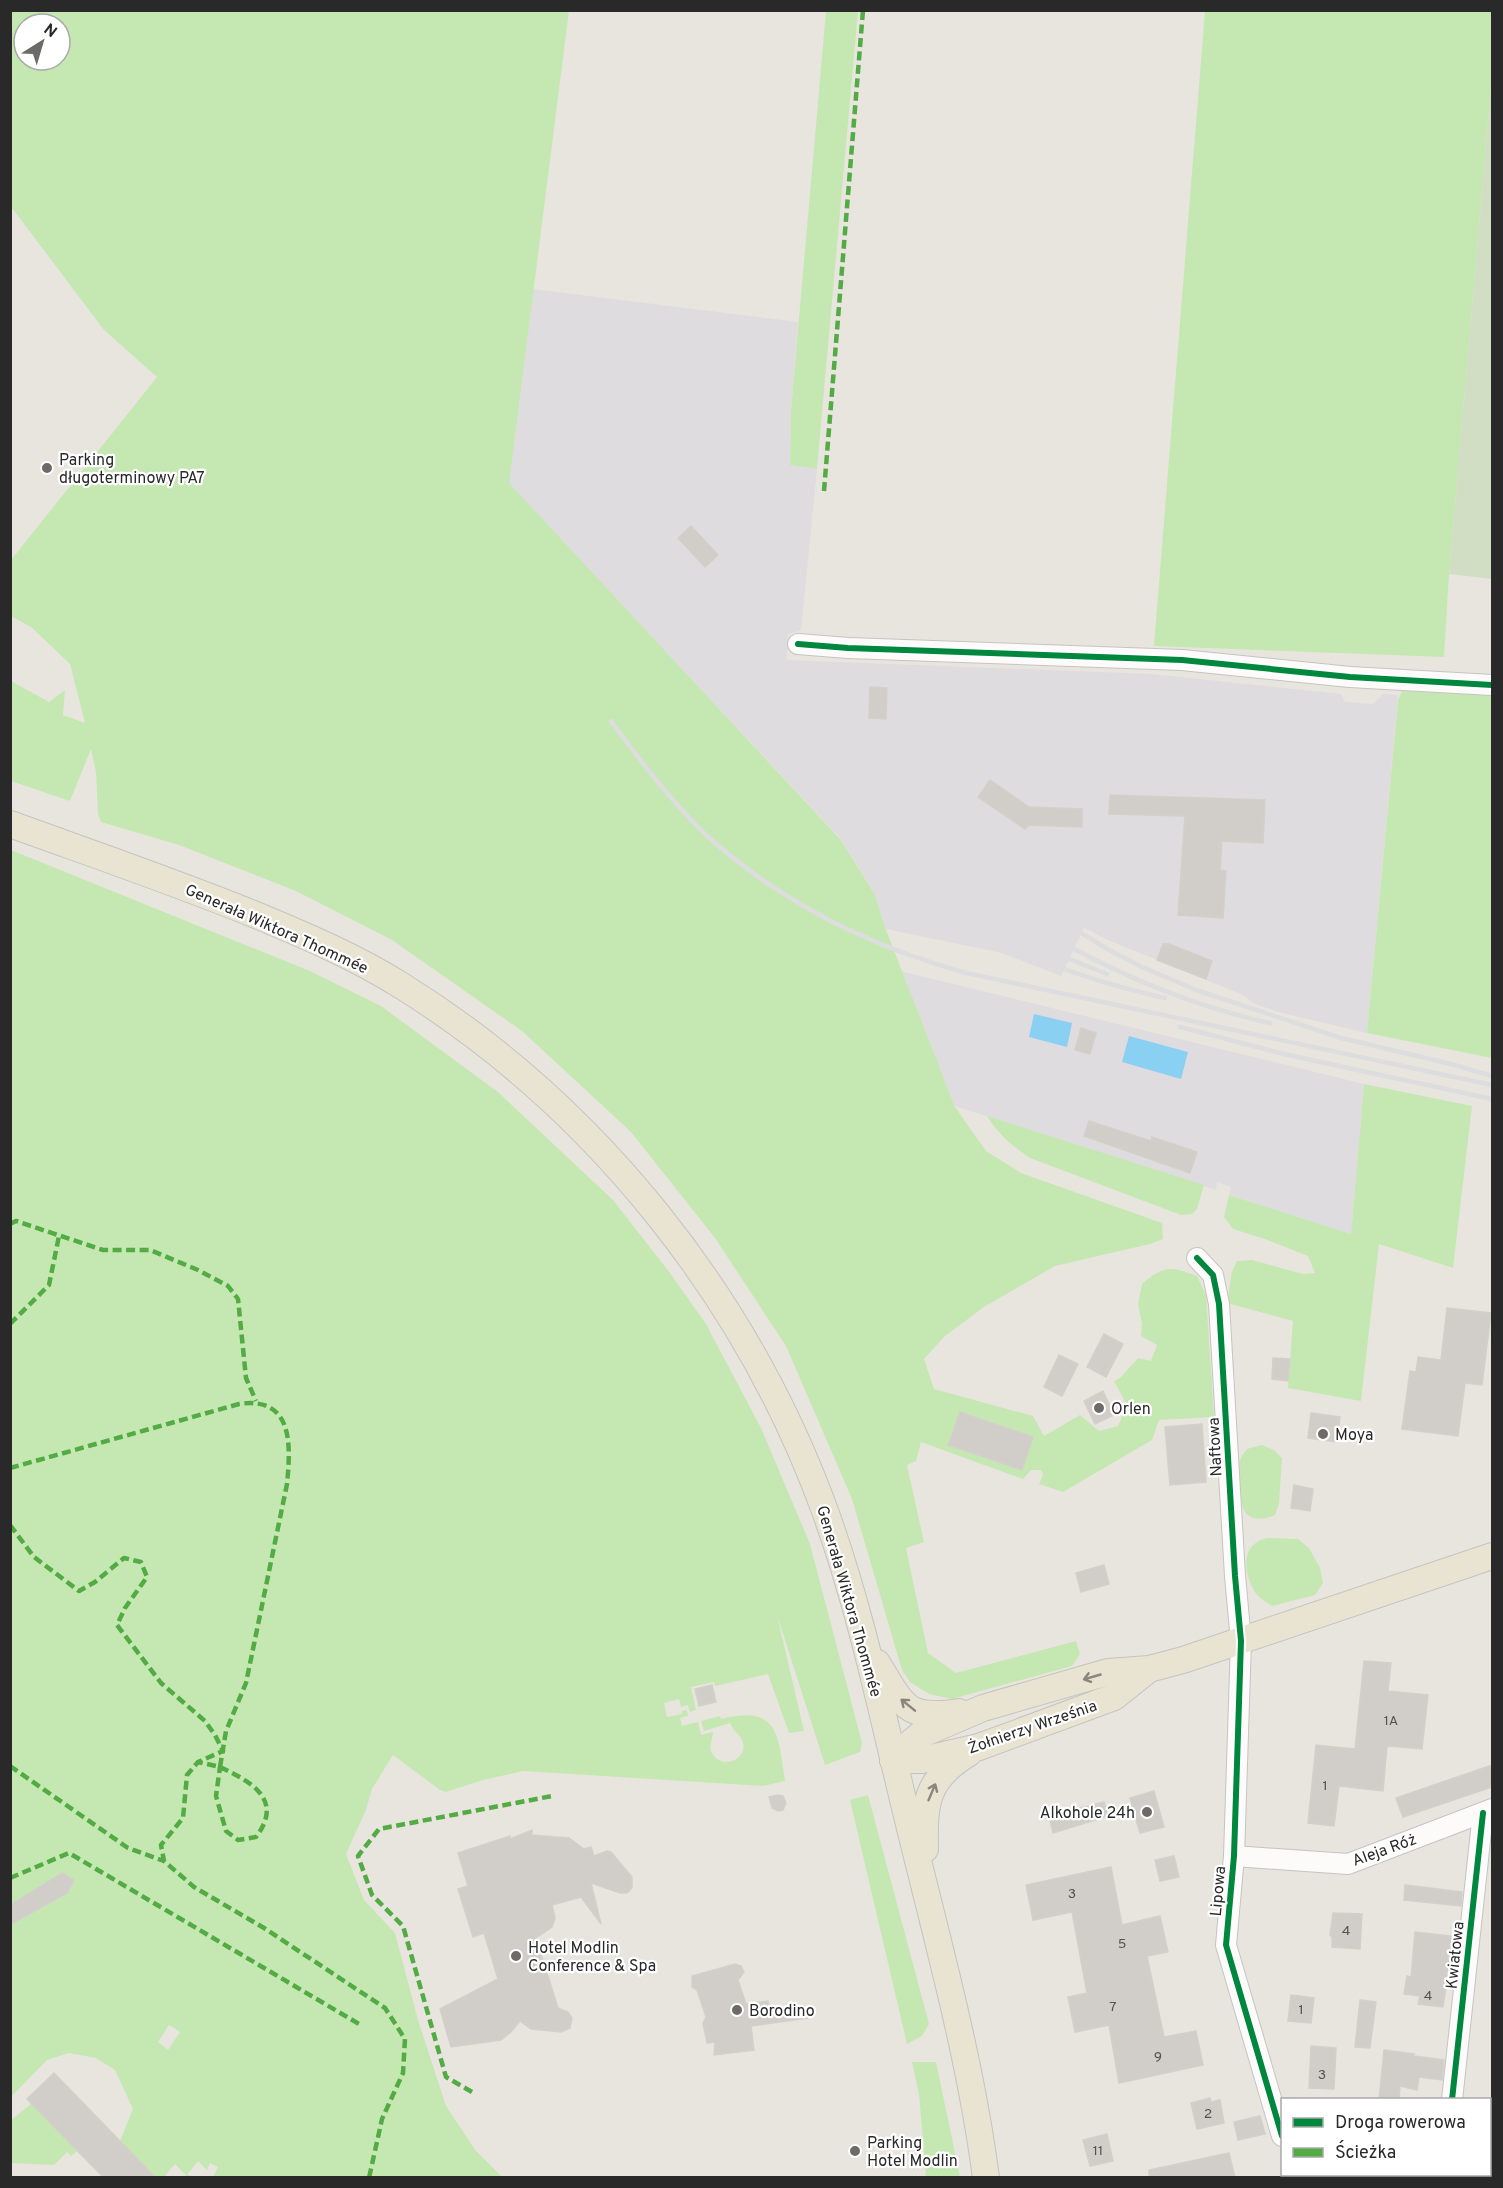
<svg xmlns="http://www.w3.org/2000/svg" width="1503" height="2188" viewBox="0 0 1503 2188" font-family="Overpass,sans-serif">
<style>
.industrial{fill:#dedcde}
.green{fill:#c5e8b3;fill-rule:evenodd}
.cemetery{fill:#d2dec4}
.water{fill:#8ad0f2}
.building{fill:#d1cec9;stroke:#d3d0ca;stroke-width:1.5}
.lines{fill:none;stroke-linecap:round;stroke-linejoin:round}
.minor-casing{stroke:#c5c4c4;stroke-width:22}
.major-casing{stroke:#c4c3c0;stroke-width:28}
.minor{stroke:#fcfbfa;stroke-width:20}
.major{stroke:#e8e4d1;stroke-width:26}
.rail{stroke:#dddcde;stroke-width:4.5}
.quiet{stroke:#53ab44;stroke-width:4.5;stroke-dasharray:9 4.5;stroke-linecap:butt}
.cycleway-casing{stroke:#fff;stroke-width:10}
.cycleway{stroke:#00873e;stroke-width:6}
.oneway{stroke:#88867d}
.poi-dot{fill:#6c6b68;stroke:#fff;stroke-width:2}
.labels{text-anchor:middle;stroke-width:4.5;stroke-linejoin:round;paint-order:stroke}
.number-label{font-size:14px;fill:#545352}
.poi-label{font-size:16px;fill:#292929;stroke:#fff;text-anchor:start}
.street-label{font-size:16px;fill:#292929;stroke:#fff}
</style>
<rect width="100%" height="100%" fill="#e8e5de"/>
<g class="industrial">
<polygon points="533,289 798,322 791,410 790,465 817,469 801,630 788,634 787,660 1151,674 1341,694 1345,702 1373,704 1383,694 1398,695 1367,1033 1278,1012 1253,1003 1243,995 1108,940 1084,928 1061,976 1002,953 886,929 874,893 841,839 508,483"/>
<polygon points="900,971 1364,1084 1351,1234 1229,1195 1231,1187 1217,1182 1216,1190 955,1106"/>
</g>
<g class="green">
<path d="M11 11H569L509 483 841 840 875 895 886 930 955 1107 986 1151 1021 1173 1162 1223 1163 1239 1150 1244 1055 1266 984 1307 945 1336 924 1359 934 1389 1033 1416 1044 1436 1080 1415 1099 1431 1118 1426 1127 1405 1114 1381 1120 1378 1138 1358 1151 1361 1157 1345 1141 1336 1142 1324 1138 1304 1142 1284C1164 1265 1171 1266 1197 1276L1206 1295 1214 1417 1159 1420 1152 1440 1063 1492 1039 1484 1043 1475 1041 1470H1031L1023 1479 921 1442 916 1461 907 1465 924 1542 906 1548 928 1653 956 1673 1076 1641 1080 1654 1072 1666 952 1699 929 1694 910 1682 902 1670 852 1499 786 1346 715 1238 631 1132 522 1031 392 940 296 891 179 845 101 822 98 814 96 772 91 749 70 801 11 781V681L49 702 65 690 63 715 85 723 70 664 31 627 11 616V560L157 377 104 330 12 208 11 209ZM24 24H60V60H24Z"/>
<polygon points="826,11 858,11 817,469 790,465 791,410"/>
<polygon points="1205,11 1492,11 1492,75 1449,574 1444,657 1154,646"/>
<polygon points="1402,691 1492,694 1492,1058 1367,1033 1398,700"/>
<path d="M11 850 310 971 381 1006 498 1092 613 1200 670 1273 706 1324 761 1428 810 1544 862 1743 860 1752 825 1765 777 1615 804 1731 789 1733 768 1674 715 1686 714 1682 691 1687 696 1710 690 1712 688 1705 681 1707 679 1699 664 1703 667 1717 682 1714V1711L687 1710 688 1716 680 1718 682 1726 698 1722 701 1735 713 1732C713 1739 709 1744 711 1751 718 1770 747 1762 743 1743 741 1734 733 1732 730 1723L704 1731 701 1721 720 1716 721 1719C779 1704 778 1735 785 1781L763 1786 523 1771 483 1780 446 1792 440 1790 393 1755 372 1789 366 1810 346 1854 364 1900 395 1933 418 2020 446 2106 476 2151 502 2177H213L218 2167 210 2163 207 2170 198 2161 187 2175 200 2177H184L186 2175 175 2164 164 2177H156L120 2141 133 2109 115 2070 96 2058 69 2053 47 2060 11 2097ZM169 2025 180 2032 168 2050 158 2042Z"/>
<polygon points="1364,1084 1472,1106 1453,1268 1379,1244 1361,1401 1288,1388 1293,1321 1227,1303 1232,1271 1237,1261 1252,1260 1303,1274 1315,1273 1308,1256 1265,1239 1233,1229 1224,1217 1229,1195 1351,1234"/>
<path d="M987 1116 1204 1185 1197 1209 1192 1214 1181 1215 1030 1158C1012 1146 999 1135 987 1116Z"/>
<path d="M1262 1445 1274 1450 1282 1458 1279 1504 1275 1515C1266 1519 1252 1522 1245 1512 1240 1505 1238 1469 1240 1461 1241 1456 1244 1453 1247 1449Z"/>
<path d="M1268 1538 1298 1539 1309 1548 1320 1568 1323 1583 1315 1595 1272 1606C1267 1603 1261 1599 1257 1595 1243 1576 1239 1543 1268 1538Z"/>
<polygon points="868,1795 929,2024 922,2036 907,2044 850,1800"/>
<polygon points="912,2062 936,2062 960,2177 926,2177 919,2094"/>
<polygon points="31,2104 78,2150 71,2156 67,2152 54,2165 11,2163 11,2120"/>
</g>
<polygon class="cemetery" points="1492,75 1492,579 1449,574"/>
<g class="water">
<polygon points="1034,1014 1072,1023 1067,1047 1029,1037"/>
<polygon points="1129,1036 1188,1052 1181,1079 1122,1062"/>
</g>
<g class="building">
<polygon points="691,526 718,555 705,567 678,538"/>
<polygon points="870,687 887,688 886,719 869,718"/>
<polygon points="990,780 1029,807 1082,809 1082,827 1029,825 1025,829 978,797"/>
<polygon points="1110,795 1265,800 1263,843 1222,841 1220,870 1226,871 1223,918 1178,915 1185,816 1109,814"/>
<polygon points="1163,944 1169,944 1212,961 1206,979 1157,960"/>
<polygon points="1081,1028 1096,1033 1090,1054 1075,1050"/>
<polygon points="1089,1121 1151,1141 1152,1137 1197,1152 1190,1173 1084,1136"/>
<polygon points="1447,1308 1491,1313 1482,1385 1465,1383 1458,1436 1402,1429 1410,1371 1416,1372 1418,1357 1441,1360"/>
<polygon points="1104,1334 1123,1344 1106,1377 1087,1367"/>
<polygon points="1059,1355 1078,1364 1062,1396 1044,1387"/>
<polygon points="1273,1358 1290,1359 1288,1381 1272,1379"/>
<polygon points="1103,1391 1114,1415 1095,1424 1084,1401"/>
<polygon points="960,1412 1033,1437 1022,1470 948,1445"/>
<polygon points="1311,1413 1340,1417 1337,1442 1308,1438"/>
<polygon points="1202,1424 1206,1482 1170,1485 1165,1427"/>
<polygon points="1294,1485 1313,1489 1310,1511 1291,1508"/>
<polygon points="1104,1565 1109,1584 1081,1592 1076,1573"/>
<polygon points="1364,1661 1391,1663 1388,1691 1428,1695 1422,1749 1387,1746 1383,1791 1339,1786 1334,1826 1308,1823 1316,1745 1355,1749"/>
<polygon points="712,1685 716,1702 699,1706 695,1689"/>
<polygon points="1492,1765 1492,1787 1403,1817 1396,1798"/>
<polygon points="1154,1791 1164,1827 1140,1833 1130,1798"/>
<polygon points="778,1795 783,1796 786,1803 783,1810 778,1811 772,1808 769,1797"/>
<polygon points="1104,1802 1108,1816 1053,1833 1049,1816"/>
<polygon points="532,1830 532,1835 569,1838 584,1849 591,1847 594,1856 607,1851 611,1852 632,1877 632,1888 627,1893 620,1893 591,1883 601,1924 581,1897 552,1905 555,1918 552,1927 536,1938 558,2008 568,2012 572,2018 570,2028 561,2032 531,2029 520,2021 511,2032 501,2040 451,2047 440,2009 498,1979 484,1933 473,1937 458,1889 468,1886 458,1853 510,1836 510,1839"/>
<polygon points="1174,1856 1179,1877 1160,1881 1155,1860"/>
<polygon points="1111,1867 1122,1925 1160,1916 1168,1952 1147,1956 1164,2037 1196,2031 1203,2065 1119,2083 1109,2025 1075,2032 1068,1997 1087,1993 1072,1912 1033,1920 1026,1885"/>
<polygon points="62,1873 74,1880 67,1893 10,1925 10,1905"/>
<polygon points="1405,1885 1462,1892 1461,1906 1404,1900"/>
<polygon points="1333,1913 1362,1914 1360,1949 1332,1947 1332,1937 1330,1935"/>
<polygon points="1415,1932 1458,1937 1455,1960 1450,1960 1443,2007 1418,2004 1420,1996 1404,1994 1407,1976 1411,1977"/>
<polygon points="735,1964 741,1966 744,1972 738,1980 746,2004 768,2001 770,2007 808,2018 751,2026 754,2050 714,2055 715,2042 707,2043 703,2023 706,2017 697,1990 692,1987 692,1976"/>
<polygon points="1291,1995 1314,1998 1311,2023 1288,2021"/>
<polygon points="1360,2000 1376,2002 1370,2048 1355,2047"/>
<polygon points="1311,2046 1336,2048 1334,2089 1309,2088"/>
<polygon points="1384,2050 1414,2054 1414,2056 1444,2060 1442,2080 1419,2077 1417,2090 1400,2086 1399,2100 1379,2100"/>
<polygon points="54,2073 120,2141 156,2178 104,2178 27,2099"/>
<polygon points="1210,2098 1211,2102 1220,2100 1224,2123 1197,2129 1191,2103"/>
<polygon points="1260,2116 1265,2134 1238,2140 1234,2122"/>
<polygon points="1107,2134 1113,2161 1090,2166 1083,2140"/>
<polygon points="1229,2153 1235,2178 1149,2178 1149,2170"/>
</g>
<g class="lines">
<g class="minor-casing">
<g id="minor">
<polyline points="798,644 848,648 1182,660 1350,677 1492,685"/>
<polyline points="1197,1258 1213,1275 1219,1304 1235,1576 1241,1641 1234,1856 1226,1945 1282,2136"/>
<polyline points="1234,1856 1348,1864 1492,1809"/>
<polyline points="1452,2100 1483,1813"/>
<polyline points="1294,2174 1295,2178"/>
<polyline points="1444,2178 1444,2174"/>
</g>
</g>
<g class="major-casing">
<g id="major">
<path d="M10 824C93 854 175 882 256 915 306 936 356 957 402 986 596 1107 747 1297 825 1511 861 1610 882 1714 907 1816 936 1936 970 2055 986 2178"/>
<path d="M877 1663C904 1706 905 1720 959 1712"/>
<polyline points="893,1760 909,1744 920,1735 983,1708 1108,1672 1149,1669 1183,1660 1492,1556"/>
<polyline points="893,1760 922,1760 979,1747 1114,1697 1149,1669"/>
<path d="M925 1849C924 1802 926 1779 969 1753"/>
</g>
</g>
<use href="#minor" class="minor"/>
<use href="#major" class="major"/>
<g class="rail">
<polyline points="534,439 806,725 888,792 995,874 1060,920 1109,950 1142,967 1196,990 1341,1038 1451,1064 1492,1076"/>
<path d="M519 454 782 733C822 770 866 803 909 836 952 868 993 902 1039 929 1111 972 1188 1005 1270 1023"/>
<path d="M519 479C591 556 664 633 736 710 780 757 821 808 868 852 955 932 1051 972 1165 998"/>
<path d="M611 721C640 760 669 799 704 833 779 902 868 946 966 973L1492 1085"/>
<path d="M827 790C851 811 874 834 898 854 960 905 1032 946 1107 974"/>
<polyline points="1180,1027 1288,1055 1492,1099"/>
</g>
<g class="quiet">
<polyline points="824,491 863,10"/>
<polyline points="10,1224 16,1221 103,1250 150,1250 198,1270 228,1286 238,1299 246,1378 256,1401"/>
<polyline points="10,1324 49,1285 59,1236"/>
<path d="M10 1468 239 1404C293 1396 291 1444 287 1484L246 1683 226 1731 220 1767 198 1762"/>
<polyline points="10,1525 34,1557 79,1591 95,1582 124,1558 141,1562 147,1577 125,1608 117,1625 161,1683 205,1721 215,1735 223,1751 198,1762 187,1775 183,1818 161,1845 164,1861 194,1887 264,1928 385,2008 405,2039 403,2073 382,2119 369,2178"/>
<polyline points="10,1766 128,1848 164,1861"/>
<path d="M220 1767C252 1782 284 1800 256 1837L238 1840 226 1831 216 1796Z"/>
<polyline points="10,1878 69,1853 359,2024"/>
<polyline points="472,2092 446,2077 403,1926 372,1895 358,1856 379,1829 552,1796"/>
</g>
<g class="cycleway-casing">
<g id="cycleway">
<polyline points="798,644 848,648 1182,660 1350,677 1492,685"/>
<polyline points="1197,1258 1213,1275 1219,1304 1235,1576 1241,1641 1234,1856 1226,1945 1282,2136"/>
<polyline points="1452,2100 1483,1813"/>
</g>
</g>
<use href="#cycleway" class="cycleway"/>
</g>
<defs><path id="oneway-shaft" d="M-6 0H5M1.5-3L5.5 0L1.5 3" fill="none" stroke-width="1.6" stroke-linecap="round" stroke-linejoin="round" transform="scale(1.5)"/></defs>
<g class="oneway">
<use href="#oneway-shaft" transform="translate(1092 1677) rotate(164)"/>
<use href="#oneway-shaft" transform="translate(908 1705) rotate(-141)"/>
<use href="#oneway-shaft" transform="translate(932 1792) rotate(-67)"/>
</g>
<g class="poi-dot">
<circle cx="47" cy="468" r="6"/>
<circle cx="1099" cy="1408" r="6"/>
<circle cx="1323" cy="1434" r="6"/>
<circle cx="1147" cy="1812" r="6"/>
<circle cx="516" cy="1956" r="6"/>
<circle cx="737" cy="2010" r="6"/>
<circle cx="855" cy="2151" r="6"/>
</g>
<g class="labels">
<g class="number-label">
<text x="1391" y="1725">1A</text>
<text x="1325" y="1790">1</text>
<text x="1072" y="1898">3</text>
<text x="1346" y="1935">4</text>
<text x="1122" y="1948">5</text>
<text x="1428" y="2000">4</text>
<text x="1113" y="2011">7</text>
<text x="1301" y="2014">1</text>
<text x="1158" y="2061">9</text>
<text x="1322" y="2079">3</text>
<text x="1208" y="2118">2</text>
<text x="1098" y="2155">11</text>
</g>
<g class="poi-label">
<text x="59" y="465">Parking<tspan x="59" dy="18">długoterminowy PA7</tspan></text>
<text x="1111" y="1414">Orlen</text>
<text x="1335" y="1440">Moya</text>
<text x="1135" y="1818" text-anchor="end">Alkohole 24h</text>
<text x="528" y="1953">Hotel Modlin<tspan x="528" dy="18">Conference &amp; Spa</tspan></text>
<text x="749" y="2016">Borodino</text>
<text x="867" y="2148">Parking<tspan x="867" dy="18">Hotel Modlin</tspan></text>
</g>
<g class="street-label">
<text transform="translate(277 928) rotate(24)" y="6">Generała Wiktora Thommée</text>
<text transform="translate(1214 1447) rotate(-93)" y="6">Naftowa</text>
<text transform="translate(850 1601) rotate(74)" y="6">Generała Wiktora Thommée</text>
<text transform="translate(1032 1726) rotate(-19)" y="6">Żołnierzy Września</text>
<text transform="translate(1384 1849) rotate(-20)" y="6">Aleja Róż</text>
<text transform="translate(1217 1891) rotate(-85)" y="6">Lipowa</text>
<text transform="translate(1454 1955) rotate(-84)" y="6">Kwiatowa</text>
</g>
</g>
<rect width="1503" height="2188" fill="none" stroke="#292929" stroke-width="24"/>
<rect x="1281" y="2098" width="210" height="78" fill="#ffffff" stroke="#a9a9a9" stroke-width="1.5"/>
<rect x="1293" y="2118" width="30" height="9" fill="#00873e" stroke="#a9a9a9" stroke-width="1.5"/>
<text x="1335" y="2128" font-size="18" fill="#292929">Droga rowerowa</text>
<rect x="1293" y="2148" width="30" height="9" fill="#53ab44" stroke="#a9a9a9" stroke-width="1.5"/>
<text x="1335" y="2158" font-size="18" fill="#292929">Ścieżka</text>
<g transform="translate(42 42) rotate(37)"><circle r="28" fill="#ffffff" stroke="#a9a9a9" stroke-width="1.5"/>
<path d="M0-4.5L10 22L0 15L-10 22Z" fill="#6c6b68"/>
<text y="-9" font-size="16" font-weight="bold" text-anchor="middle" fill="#292929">N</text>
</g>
</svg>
